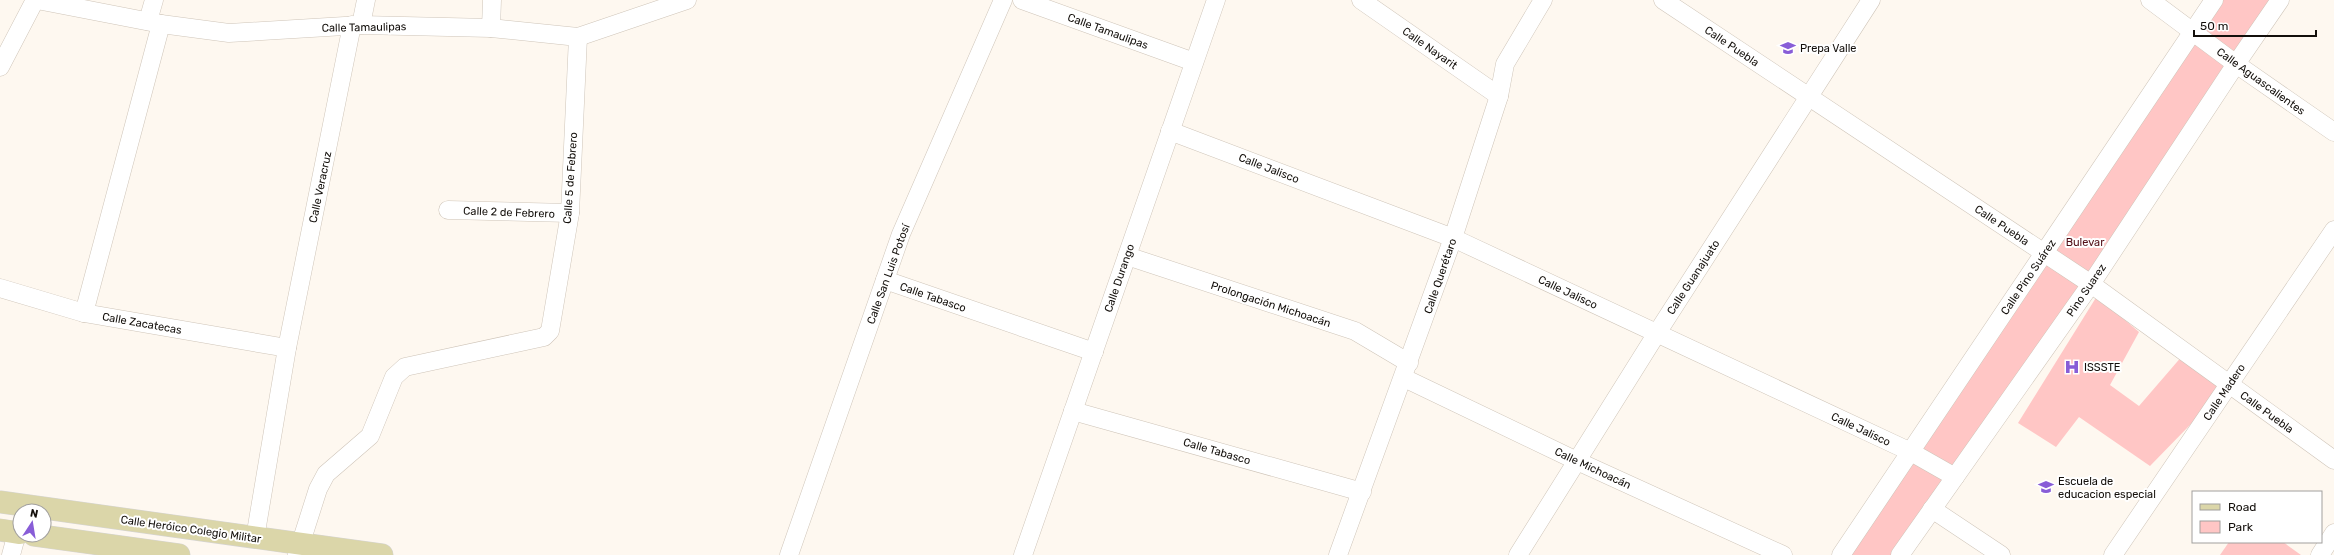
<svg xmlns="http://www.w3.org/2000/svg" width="2334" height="555" viewBox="0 0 2334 555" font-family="Rubik,sans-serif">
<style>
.green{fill:#ffc6c5}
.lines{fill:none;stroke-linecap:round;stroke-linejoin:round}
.minor-casing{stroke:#cfc5b9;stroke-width:19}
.major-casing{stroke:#d5d4d3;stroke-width:23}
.minor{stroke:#fff;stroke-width:18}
.major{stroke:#dbd6a9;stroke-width:22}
.labels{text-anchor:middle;stroke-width:4;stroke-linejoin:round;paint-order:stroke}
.street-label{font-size:11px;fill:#130f0b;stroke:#fff}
.poi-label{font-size:11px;fill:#130f0b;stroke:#fff;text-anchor:start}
.park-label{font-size:11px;fill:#520e16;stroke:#fff}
</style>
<rect width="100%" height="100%" fill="#fef8f0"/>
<g class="green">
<polygon points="2214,0 2280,0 1900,555 1841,555"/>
<polygon points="2097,296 2139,332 2110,385 2139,406 2183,355 2226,388 2150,466 2079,417 2056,447 2018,423"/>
<polygon points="2229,542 2283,542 2301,555 2220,555"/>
</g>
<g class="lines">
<g class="minor-casing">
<g id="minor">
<polyline points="37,0 161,24 229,33 361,25 491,28 578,37 687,0"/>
<polyline points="1022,0 1194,62"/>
<polyline points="1361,0 1499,96"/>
<polyline points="1663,0 2091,284 2334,460"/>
<polyline points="2150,0 2236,64 2334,132"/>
<polyline points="148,21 154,0"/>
<polyline points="361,25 366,0"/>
<polyline points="491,28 492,0"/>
<polyline points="0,67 35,0"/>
<polyline points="1170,131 1453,238 1911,452 1955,477"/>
<polyline points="448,210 570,213"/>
<polyline points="1127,256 1355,331 1409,363"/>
<polyline points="885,280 1094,352"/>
<polyline points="0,288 84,313 287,348"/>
<polyline points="84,313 161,24"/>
<polyline points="1404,378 1577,461 1783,555"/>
<polyline points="1073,411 1362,492"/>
<polyline points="1932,509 2001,555"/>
<polyline points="255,538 287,348 352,25"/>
<polyline points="11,555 17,533"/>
<polyline points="297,555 318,489 326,474 370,436 394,377 405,367 544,337 550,331 570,213 578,37"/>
<polyline points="789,555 901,234 1003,0"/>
<polyline points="1023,555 1216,0"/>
<polyline points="1338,555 1453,238 1499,96 1505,64 1543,0"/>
<polyline points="1518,555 1657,333 1871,0"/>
<polyline points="1841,555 2214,0"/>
<polyline points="1900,555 2091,284 2236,64 2280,0"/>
<polyline points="2113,555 2334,230"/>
<polyline points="2320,555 2334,533"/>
</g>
</g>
<g class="major-casing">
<g id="major">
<polyline points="0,502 382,555"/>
<polyline points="0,530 20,533"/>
<polyline points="34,535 179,555"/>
</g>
</g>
<use href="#minor" class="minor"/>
<use href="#major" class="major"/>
</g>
<defs>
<g id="university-bare" transform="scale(1.2)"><path d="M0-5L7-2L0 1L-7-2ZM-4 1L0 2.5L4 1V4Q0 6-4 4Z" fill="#885dd7" stroke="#fff" stroke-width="2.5" paint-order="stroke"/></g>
<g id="hospital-bare" transform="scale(1.2)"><path d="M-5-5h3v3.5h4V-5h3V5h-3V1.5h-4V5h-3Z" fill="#885dd7" stroke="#fff" stroke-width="2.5" paint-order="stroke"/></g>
</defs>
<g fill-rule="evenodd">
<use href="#university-bare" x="1788" y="48"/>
<use href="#hospital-bare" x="2072" y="367"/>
<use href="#university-bare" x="2046" y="487"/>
</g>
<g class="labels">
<g class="street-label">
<text transform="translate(364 27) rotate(-1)" y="4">Calle Tamaulipas</text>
<text transform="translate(1108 31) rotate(20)" y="4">Calle Tamaulipas</text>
<text transform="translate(1732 46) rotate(34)" y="4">Calle Puebla</text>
<text transform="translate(1430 48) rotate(35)" y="4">Calle Nayarit</text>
<text transform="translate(2261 81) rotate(36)" y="4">Calle Aguascalientes</text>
<text transform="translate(1269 168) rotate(21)" y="4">Calle Jalisco</text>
<text transform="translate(570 178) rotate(-86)" y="4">Calle 5 de Febrero</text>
<text transform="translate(320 187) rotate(-78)" y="4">Calle Veracruz</text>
<text transform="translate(509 212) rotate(2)" y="4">Calle 2 de Febrero</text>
<text transform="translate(2002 225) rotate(34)" y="4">Calle Puebla</text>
<text transform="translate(888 274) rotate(-70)" y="4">Calle San Luis Potosí</text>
<text transform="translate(1440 276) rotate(-71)" y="4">Calle Querétaro</text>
<text transform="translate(1693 277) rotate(-57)" y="4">Calle Guanajuato</text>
<text transform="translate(2028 277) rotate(-56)" y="4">Calle Pino Suárez</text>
<text transform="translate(1119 278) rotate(-71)" y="4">Calle Durango</text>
<text transform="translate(2086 290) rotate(-56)" y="4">Pino Suarez</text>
<text transform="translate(1568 292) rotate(25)" y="4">Calle Jalisco</text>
<text transform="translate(933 297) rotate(19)" y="4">Calle Tabasco</text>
<text transform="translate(1271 304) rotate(18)" y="4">Prolongación Michoacán</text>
<text transform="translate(142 323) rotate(10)" y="4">Calle Zacatecas</text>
<text transform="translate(2224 392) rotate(-56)" y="4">Calle Madero</text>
<text transform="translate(2267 412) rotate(36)" y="4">Calle Puebla</text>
<text transform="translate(1861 429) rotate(25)" y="4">Calle Jalisco</text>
<text transform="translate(1217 451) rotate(16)" y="4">Calle Tabasco</text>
<text transform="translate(1593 468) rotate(25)" y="4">Calle Michoacán</text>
<text transform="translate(191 529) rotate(8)" y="4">Calle Heróico Colegio Militar</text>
</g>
<g class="poi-label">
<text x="1800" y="52">Prepa Valle</text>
<text x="2084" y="371">ISSSTE</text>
<text x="2058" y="485">Escuela de<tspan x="2058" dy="13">educacion especial</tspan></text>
</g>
<g class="park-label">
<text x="2085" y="246">Bulevar</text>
</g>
</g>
<rect x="2192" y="491" width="130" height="52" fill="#ffffff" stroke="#a19f9d"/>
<rect x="2200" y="504" width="20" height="6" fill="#dbd6a9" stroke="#a19f9d"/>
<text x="2228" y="511" font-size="12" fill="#130f0b">Road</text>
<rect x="2200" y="521" width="20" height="12" fill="#ffc6c5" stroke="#a19f9d"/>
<text x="2228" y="531" font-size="12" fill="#130f0b">Park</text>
<g transform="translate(32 523) rotate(12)"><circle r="19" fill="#ffffff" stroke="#a19f9d"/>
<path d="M0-3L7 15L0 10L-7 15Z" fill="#885dd7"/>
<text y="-6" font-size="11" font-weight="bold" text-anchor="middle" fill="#130f0b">N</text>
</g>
<path d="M2194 30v6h122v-6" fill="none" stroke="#130f0b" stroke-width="2"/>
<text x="2200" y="30" font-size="12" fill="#130f0b" stroke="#ffffff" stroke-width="3" paint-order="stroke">50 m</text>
</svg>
